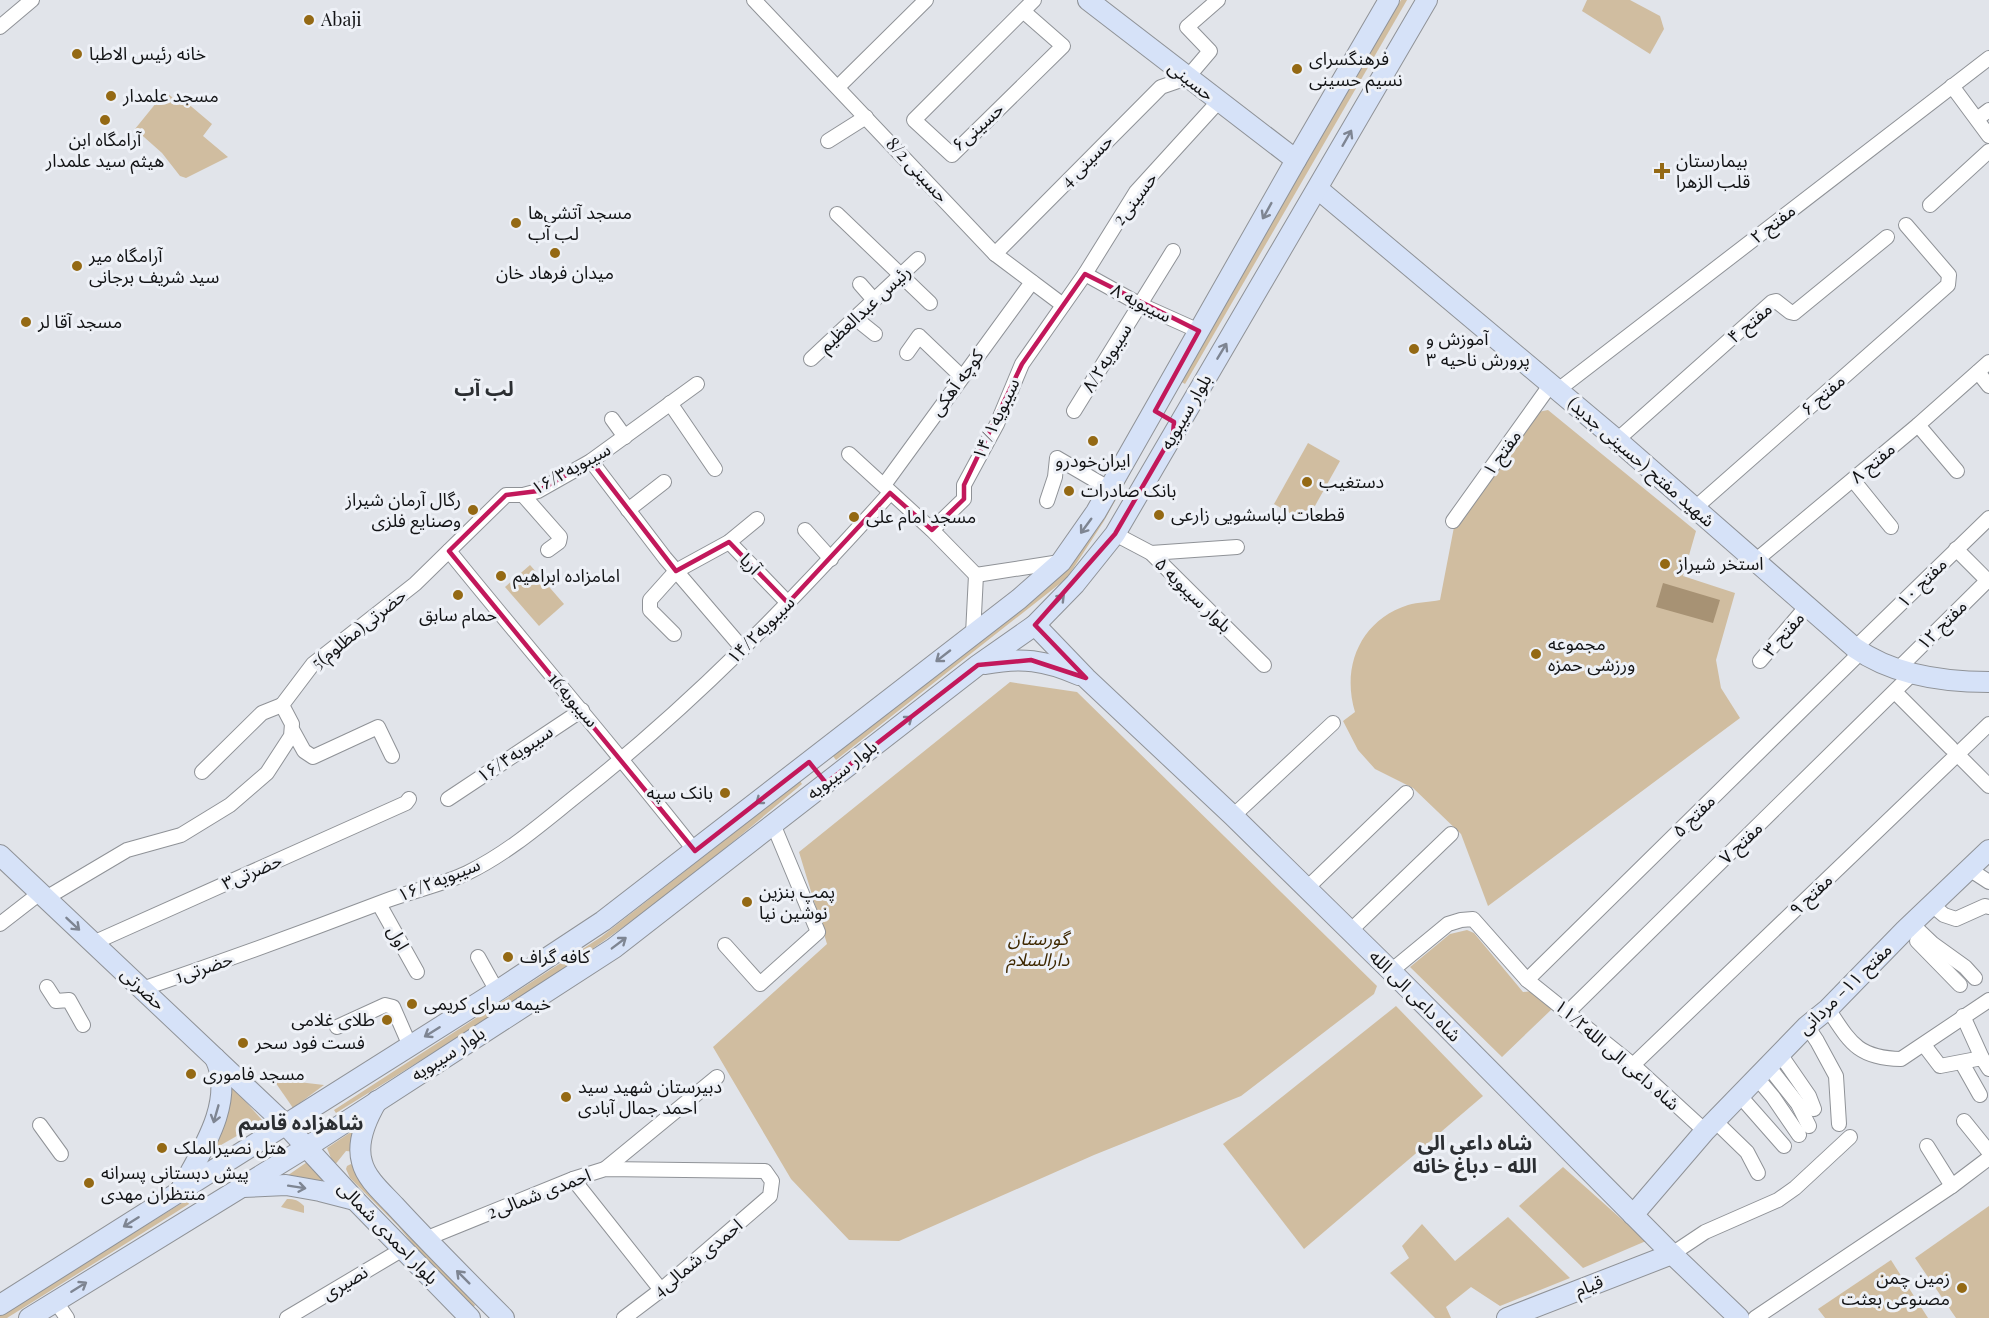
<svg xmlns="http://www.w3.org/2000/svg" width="1989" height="1318" viewBox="0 0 1989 1318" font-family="'Playfair Display','Noto Sans Arabic',serif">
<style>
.green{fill:#d0bda0}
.water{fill:#a79274}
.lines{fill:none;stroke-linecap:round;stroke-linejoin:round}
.street-casing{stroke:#8f9297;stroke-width:16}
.secondary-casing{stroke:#8f9297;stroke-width:22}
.street{stroke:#fff;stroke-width:14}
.secondary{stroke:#d6e2f8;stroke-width:20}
.oneway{stroke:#7e8592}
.marked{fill:none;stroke:#c2185b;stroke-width:4.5;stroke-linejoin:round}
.poi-dot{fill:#946914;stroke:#eef1f7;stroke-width:2}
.labels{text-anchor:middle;stroke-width:6;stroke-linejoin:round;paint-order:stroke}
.poi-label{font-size:18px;fill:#121315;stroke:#eef1f7;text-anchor:start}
.street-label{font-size:18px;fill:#121315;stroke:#eef1f7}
.park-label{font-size:18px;font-style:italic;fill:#3e2800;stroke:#eef1f7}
.neighbourhood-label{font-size:20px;font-weight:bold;fill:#2b2e32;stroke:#eef1f7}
</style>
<rect width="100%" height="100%" fill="#e1e4ea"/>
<g class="green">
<polygon points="1401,0 1407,0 1185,384 1180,381"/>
<polygon points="1587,0 1630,0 1660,16 1664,29 1650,54 1582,11"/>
<polygon points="165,92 183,105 186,102 212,124 203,136 228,157 186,178 180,176 162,153 135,129"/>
<path d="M1548 410 1696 531 1683 576 1735 593 1716 660 1721 688 1740 718 1488 906 1461 834 1413 788 1375 769 1358 750 1343 721 1355 712C1341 666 1361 620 1408 605 1418 602 1430 602 1440 600L1454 527 1533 413Z"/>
<polygon points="1156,418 1159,421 1104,521 1067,578 836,760 833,756 1064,572"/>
<polygon points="1308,443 1340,461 1306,522 1274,504"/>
<polygon points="530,565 564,604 539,626 505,587"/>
<polygon points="1010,682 1077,692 1377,986 1374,994 1241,1096 1094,1155 899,1241 849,1240 791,1179 713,1047 827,944 799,852"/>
<path d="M800 781 802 784C738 838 673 892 605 940 518 1002 426 1057 336 1113L334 1110 601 937Z"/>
<polygon points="1467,930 1474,933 1523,992 1532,991 1553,1008 1502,1057 1410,967 1450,934"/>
<polygon points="1396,1006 1483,1096 1304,1249 1223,1144"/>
<polygon points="273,1079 324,1085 293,1108"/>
<polygon points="230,1084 263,1121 207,1153"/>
<polygon points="360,1126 357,1152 346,1151 334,1166 327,1148"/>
<polygon points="310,1160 331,1183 284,1178"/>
<polygon points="351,1164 475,1305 473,1308 423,1256 398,1226 350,1178 346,1169 347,1166"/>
<polygon points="1563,1167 1646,1241 1583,1268 1519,1206"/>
<path d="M287 1199C295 1199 298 1200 304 1206V1213L281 1207Z"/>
<polygon points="187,1200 189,1204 7,1318 0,1318 0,1315"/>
<polygon points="1989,1206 1989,1318 1956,1318 1915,1258"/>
<polygon points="1508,1217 1570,1278 1500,1306 1471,1287 1446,1307 1451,1318 1435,1318 1390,1273 1409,1258 1402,1246 1422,1224 1455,1261"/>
<polygon points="1891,1260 1928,1318 1825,1318 1818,1309"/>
</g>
<polygon class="water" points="1663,583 1720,600 1713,623 1656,607"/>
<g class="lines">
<g class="street-casing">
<g id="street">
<polyline points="754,0 995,254 1063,305"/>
<polyline points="1023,11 1063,46 952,155 914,120 1034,0"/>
<polyline points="0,27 32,0"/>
<polyline points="1952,86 1989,136"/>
<polyline points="838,87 926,0"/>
<polyline points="1977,119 1989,110"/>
<polyline points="828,141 866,117"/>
<polyline points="1930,205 1989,151"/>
<polyline points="837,214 930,303"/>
<polyline points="995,254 1161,87 1187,78 1210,51 1187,27 1218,0"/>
<polyline points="1085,274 1141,305 1199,331"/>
<polyline points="860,284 874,300"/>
<polyline points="855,318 875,334"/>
<polyline points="907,353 919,336 962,377"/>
<polyline points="811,359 918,259"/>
<polyline points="1978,372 1989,386"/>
<polyline points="1558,390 1989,58"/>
<polyline points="670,403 715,469"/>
<polyline points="1074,411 1173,251"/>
<polyline points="612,419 625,437"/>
<polyline points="1918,425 1957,471"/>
<polyline points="1617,440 1772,302 1776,301 1790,312 1794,313 1887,237"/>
<polyline points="849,454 932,530 976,575"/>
<polyline points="591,461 665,558 743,649"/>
<polyline points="1853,480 1891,527"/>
<polyline points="884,485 1032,282"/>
<polyline points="523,495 560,537 559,542 548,550"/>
<polyline points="1047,501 1055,477 1057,458 1110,489"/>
<polyline points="1695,508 1948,285 1949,275 1906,225"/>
<polyline points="628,510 664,482"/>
<polyline points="1453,521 1551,384"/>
<polyline points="805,530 831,559"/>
<polyline points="932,530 964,499 964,485 997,424 1022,364 1085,274 1136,192 1218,102"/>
<polyline points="1115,534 1151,553 1264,665"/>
<polyline points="729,542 788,603"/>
<polyline points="1956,549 1989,582"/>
<path d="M449 551C530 651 615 749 695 851"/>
<polyline points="1151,553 1237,547"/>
<polyline points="1755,561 1918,425 1989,362"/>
<polyline points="976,575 1060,562"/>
<polyline points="674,634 650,610 650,600 676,571 729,542 757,519"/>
<polyline points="973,634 976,575"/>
<polyline points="1855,648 1989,518"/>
<polyline points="1760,661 1807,606"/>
<polyline points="1898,669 1987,581"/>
<polyline points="1895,692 1951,748"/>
<polyline points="293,731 304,751 313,757 378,727 392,756"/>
<polyline points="1958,755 1989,786"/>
<polyline points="202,772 262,713 282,705"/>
<polyline points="448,799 582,710"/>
<polyline points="1233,816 1333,723"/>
<polyline points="1969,869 1989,882"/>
<polyline points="1307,888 1406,793"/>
<polyline points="46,898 127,850 181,835 230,805 267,773 291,736 292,724 282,705 313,664 415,584 506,495 523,495 538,491 591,461 697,384"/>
<polyline points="379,904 417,972"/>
<polyline points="1932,905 1944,915 1956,919 1985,906 1989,907"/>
<polyline points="0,924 40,893"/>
<polyline points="1912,924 1933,944 1965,967 1975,978"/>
<polyline points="1350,931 1451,834"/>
<polyline points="1917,941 1960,985"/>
<polyline points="93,943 406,803 409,799"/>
<polyline points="725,945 760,984 818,932 773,824"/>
<polyline points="478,957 497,991"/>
<polyline points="1391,971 1448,924 1461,920 1473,919 1527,980 1633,1065 1705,1131"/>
<polyline points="1527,980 1861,652"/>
<polyline points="47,987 56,1001 69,1000 83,1025"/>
<path d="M142 989C224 961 304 932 385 901 412 891 441 885 467 873 508 853 541 824 576 796 691 706 793 601 890 493"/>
<path d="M1828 1009C1850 1042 1857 1058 1901 1059L1989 1000"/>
<polyline points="1568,1012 1913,673"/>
<polyline points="1963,1016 1982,1058"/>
<polyline points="1807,1026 1817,1041 1836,1076 1839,1124"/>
<polyline points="337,1027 385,1005 393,1007 410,1046"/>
<polyline points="1924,1045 1940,1066 1982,1058 1989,1069"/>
<polyline points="1780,1054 1809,1096 1814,1109"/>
<polyline points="1962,1063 1980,1095"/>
<polyline points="1633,1065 1989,724"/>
<polyline points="1768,1066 1798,1104 1809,1126"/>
<polyline points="1757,1078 1773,1097 1799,1135"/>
<polyline points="1740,1096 1784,1146"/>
<polyline points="1715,1121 1747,1152 1758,1173"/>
<polyline points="1964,1121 1989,1152"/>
<polyline points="40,1125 61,1154"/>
<polyline points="1927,1146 1952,1186"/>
<polyline points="605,1169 717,1077"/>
<polyline points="573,1179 661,1290"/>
<polyline points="425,1239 573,1179 605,1169 765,1171 772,1181 770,1196 661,1290 624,1318"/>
<polyline points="1672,1254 1705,1232 1778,1200 1795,1188 1850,1137"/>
<polyline points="56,1302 67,1318"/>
<polyline points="287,1318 403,1249"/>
<polyline points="1755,1318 1952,1186 1989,1158"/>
</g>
</g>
<g class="secondary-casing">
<g id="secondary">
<polyline points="1088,0 1296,160"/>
<path d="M1318 189 1617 440 1855 648C1893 675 1944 682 1989 682"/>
<polyline points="1035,625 1086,678 1233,816 1391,971 1672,1254 1739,1318"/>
<path d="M985 664C1021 657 1045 660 1079 675"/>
<polyline points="0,855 285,1124 355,1200 470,1318"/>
<path d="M377 1101C367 1118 356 1142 362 1162 366 1179 384 1194 395 1206 430 1244 467 1281 504 1318"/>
<polyline points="243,1187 286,1185 320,1191 355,1200"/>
<path d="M181 1189C201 1152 236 1101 215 1058"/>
<polyline points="1633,1215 1705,1131 1807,1026 1828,1009 1905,930 1989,850"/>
<polyline points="0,1305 497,991 603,921 1019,599 1061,562 1096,512 1296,160 1389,0"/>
<polyline points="29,1318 307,1147 614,948 978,665 1035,625 1075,584 1115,534 1427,0"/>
<polyline points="1507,1318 1672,1254"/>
</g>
</g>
<use href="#street" class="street"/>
<use href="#secondary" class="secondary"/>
</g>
<defs><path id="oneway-shaft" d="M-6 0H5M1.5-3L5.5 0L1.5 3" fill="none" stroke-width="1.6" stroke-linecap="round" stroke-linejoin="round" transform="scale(1.5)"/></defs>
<g class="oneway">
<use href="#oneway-shaft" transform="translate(1347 138) rotate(-60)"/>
<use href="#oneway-shaft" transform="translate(1267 211) rotate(119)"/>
<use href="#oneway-shaft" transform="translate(1222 351) rotate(-59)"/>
<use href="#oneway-shaft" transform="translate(1086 526) rotate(126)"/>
<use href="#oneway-shaft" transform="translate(1058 601) rotate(-46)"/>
<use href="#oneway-shaft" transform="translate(943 656) rotate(142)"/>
<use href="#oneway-shaft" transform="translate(905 722) rotate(-38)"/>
<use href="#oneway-shaft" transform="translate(763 798) rotate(142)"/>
<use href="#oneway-shaft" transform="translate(73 924) rotate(43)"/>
<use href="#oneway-shaft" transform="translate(619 943) rotate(-37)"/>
<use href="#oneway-shaft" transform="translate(432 1032) rotate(148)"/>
<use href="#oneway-shaft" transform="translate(216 1114) rotate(106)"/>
<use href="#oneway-shaft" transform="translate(297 1187) rotate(9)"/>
<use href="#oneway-shaft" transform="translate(131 1222) rotate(148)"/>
<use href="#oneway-shaft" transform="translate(463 1277) rotate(-135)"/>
<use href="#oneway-shaft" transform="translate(79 1287) rotate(-32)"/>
</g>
<path class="marked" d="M1085 274 1199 331 1155 411 1174 422 1173 434 1115 534 1035 625 1086 678 1031 660 978 665 826 783 809 762 695 851 449 551 506 495 538 491 591 461 676 571 729 542 788 603 890 493 932 530 964 499V485L1022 364Z"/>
<g class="poi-dot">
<circle cx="309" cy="20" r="6"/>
<circle cx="77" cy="54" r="6"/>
<circle cx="1297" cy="69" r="6"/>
<circle cx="111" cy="96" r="6"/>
<circle cx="105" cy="120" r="6"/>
<path d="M1659 162h6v6h6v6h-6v6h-6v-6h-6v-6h6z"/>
<circle cx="516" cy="223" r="6"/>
<circle cx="555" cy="253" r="6"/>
<circle cx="77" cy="266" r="6"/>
<circle cx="26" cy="322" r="6"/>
<circle cx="1414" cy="349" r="6"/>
<circle cx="1093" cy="441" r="6"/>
<circle cx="1307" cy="482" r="6"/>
<circle cx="1069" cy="491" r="6"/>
<circle cx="473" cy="510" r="6"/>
<circle cx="1159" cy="515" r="6"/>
<circle cx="854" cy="517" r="6"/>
<circle cx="1665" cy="564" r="6"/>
<circle cx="501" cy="576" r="6"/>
<circle cx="458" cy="595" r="6"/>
<circle cx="1536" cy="654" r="6"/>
<circle cx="725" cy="793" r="6"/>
<circle cx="747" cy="902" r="6"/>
<circle cx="508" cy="957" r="6"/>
<circle cx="412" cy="1004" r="6"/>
<circle cx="387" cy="1020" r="6"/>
<circle cx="243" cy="1043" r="6"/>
<circle cx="191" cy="1074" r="6"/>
<circle cx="566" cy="1097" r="6"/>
<circle cx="162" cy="1148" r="6"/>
<circle cx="89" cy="1183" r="6"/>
<circle cx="1962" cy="1288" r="6"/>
</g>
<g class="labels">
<g class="poi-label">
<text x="321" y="26">Abaji</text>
<text x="89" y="60">خانه رئیس الاطبا</text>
<text x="1309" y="65">فرهنگسرای<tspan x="1309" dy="21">نسیم حسینی</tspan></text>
<text x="123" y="102">مسجد علمدار</text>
<text x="105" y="146" text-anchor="middle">آرامگاه ابن<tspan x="105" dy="21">هیثم سید علمدار</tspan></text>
<text x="1676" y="167">بیمارستان<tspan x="1676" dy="21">قلب الزهرا</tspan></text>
<text x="528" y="219">مسجد آتشی‌ها<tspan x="528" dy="21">لب آب</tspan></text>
<text x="89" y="262">آرامگاه میر<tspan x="89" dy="21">سید شریف برجانی</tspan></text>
<text x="555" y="279" text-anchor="middle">میدان فرهاد خان</text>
<text x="38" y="328">مسجد آقا لر</text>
<text x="1426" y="345">آموزش و<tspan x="1426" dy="21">پرورش ناحیه ۳</tspan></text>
<text x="1093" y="467" text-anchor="middle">ایران‌خودرو</text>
<text x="1319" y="488">دستغیب</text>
<text x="1081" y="497">بانک صادرات</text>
<text x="461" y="506" text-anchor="end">رگال آرمان شیراز<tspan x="461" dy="21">وصنایع فلزی</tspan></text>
<text x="1171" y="521">قطعات لباسشویی زارعی</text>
<text x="866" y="523">مسجد امام علی</text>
<text x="1677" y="570">استخر شیراز</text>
<text x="513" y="582">امامزاده ابراهیم</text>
<text x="458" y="621" text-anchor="middle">حمام سابق</text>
<text x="1548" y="650">مجموعه<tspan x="1548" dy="21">ورزشی حمزه</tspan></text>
<text x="713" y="799" text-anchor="end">بانک سپه</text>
<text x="759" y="898">پمپ بنزین<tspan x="759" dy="21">نوشین نیا</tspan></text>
<text x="520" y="963">کافه گراف</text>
<text x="424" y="1010">خیمه سرای کریمی</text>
<text x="375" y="1026" text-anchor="end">طلای غلامی</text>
<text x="255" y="1049">فست فود سحر</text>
<text x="203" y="1080">مسجد فاموری</text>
<text x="578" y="1093">دبیرستان شهید سید<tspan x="578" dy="21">احمد جمال آبادی</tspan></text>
<text x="174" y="1154">هتل نصیرالملک</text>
<text x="101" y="1179">پیش دبستانی پسرانه<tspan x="101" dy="21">منتظران مهدی</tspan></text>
<text x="1950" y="1284" text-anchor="end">زمین چمن<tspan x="1950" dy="21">مصنوعی بعثت</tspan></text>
</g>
<g class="street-label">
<text transform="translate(1191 81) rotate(38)" y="6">حسینی</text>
<text transform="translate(978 127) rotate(-42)" y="6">حسینی۶</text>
<text transform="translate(1087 161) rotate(-45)" y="6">حسینی 4</text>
<text transform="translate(917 170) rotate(47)" y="6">8/2 حسینی</text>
<text transform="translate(1135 199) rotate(-53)" y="6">حسینی2</text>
<text transform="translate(1773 224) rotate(-38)" y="6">مفتح ۲</text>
<text transform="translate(1141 303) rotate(27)" y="6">سیبویه ۸</text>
<text transform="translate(865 309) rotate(-43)" y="6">رئیس عبدالعظیم</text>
<text transform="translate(1750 323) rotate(-40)" y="6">مفتح ۴</text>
<text transform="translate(1107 358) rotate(-58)" y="6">سیبویه۸/۲</text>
<text transform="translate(957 383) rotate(-54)" y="6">کوچه آهکی</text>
<text transform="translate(1823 395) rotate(-41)" y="6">مفتح ۶</text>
<text transform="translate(1186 412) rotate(-60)" y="6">بلوار سیبویه</text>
<text transform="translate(996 419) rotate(-65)" y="6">سیبویه۱۴/۱</text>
<text transform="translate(1502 453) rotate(-54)" y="6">مفتح ۱</text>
<text transform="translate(1641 462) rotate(41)" y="6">شهید مفتح (حسینی جدید)</text>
<text transform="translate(1873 463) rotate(-40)" y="6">مفتح ۸</text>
<text transform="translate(571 469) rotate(-29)" y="6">سیبویه۱۶/۳</text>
<text transform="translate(750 564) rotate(46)" y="6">آریا</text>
<text transform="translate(1922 583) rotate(-45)" y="6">مفتح ۱۰</text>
<text transform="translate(1193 595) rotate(44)" y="6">بلوار سیبویه ۵</text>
<text transform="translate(1942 625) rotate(-45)" y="6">مفتح ۱۲</text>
<text transform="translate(359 629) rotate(-39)" y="6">5حضرتی(مظلوم)</text>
<text transform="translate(761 630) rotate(-45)" y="6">سیبویه۱۴/۲</text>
<text transform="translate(1784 634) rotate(-49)" y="6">مفتح ۳</text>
<text transform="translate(573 700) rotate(49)" y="6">سیبویه16</text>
<text transform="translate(515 754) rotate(-34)" y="6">سیبویه۱۶/۴</text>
<text transform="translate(842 770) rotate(-38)" y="6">بلوار سیبویه</text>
<text transform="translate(1694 816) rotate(-45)" y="6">مفتح ۵</text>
<text transform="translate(1741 843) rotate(-44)" y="6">مفتح ۷</text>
<text transform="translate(252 872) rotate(-24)" y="6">حضرتی۳</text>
<text transform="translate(439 880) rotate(-22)" y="6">سیبویه۱۶/۲</text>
<text transform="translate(1811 895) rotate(-44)" y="6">مفتح ۹</text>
<text transform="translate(398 938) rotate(61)" y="6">اول</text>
<text transform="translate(204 968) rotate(-19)" y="6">1حضرتی</text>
<text transform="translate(143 989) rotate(43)" y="6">حضرتی</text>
<text transform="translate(1845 989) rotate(-44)" y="6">مفتح ۱۱- مردانی</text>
<text transform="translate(1415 996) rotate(45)" y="6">شاه داعی الی الله</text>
<text transform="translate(448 1054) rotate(-33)" y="6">بلوار سیبویه</text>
<text transform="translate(1617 1055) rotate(41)" y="6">۱۱/۲شاه داعی الی الله</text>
<text transform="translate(539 1194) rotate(-21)" y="6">2احمدی شمالی</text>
<text transform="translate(388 1233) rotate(46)" y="6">بلوار احمدی شمالی</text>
<text transform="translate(698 1258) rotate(-40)" y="6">4احمدی شمالی</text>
<text transform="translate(345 1283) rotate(-31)" y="6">نصیری</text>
<text transform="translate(1589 1286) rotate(-21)" y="6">قیام</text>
</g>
<g class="park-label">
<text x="1038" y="945">گورستان<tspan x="1038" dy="21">دارالسلام</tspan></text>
</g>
<g class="neighbourhood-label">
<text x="484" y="396">لب آب</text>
<text x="301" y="1130">شاهزاده قاسم</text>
<text x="1475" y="1150">شاه داعی الی<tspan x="1475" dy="23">الله - دباغ خانه</tspan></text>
</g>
</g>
</svg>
